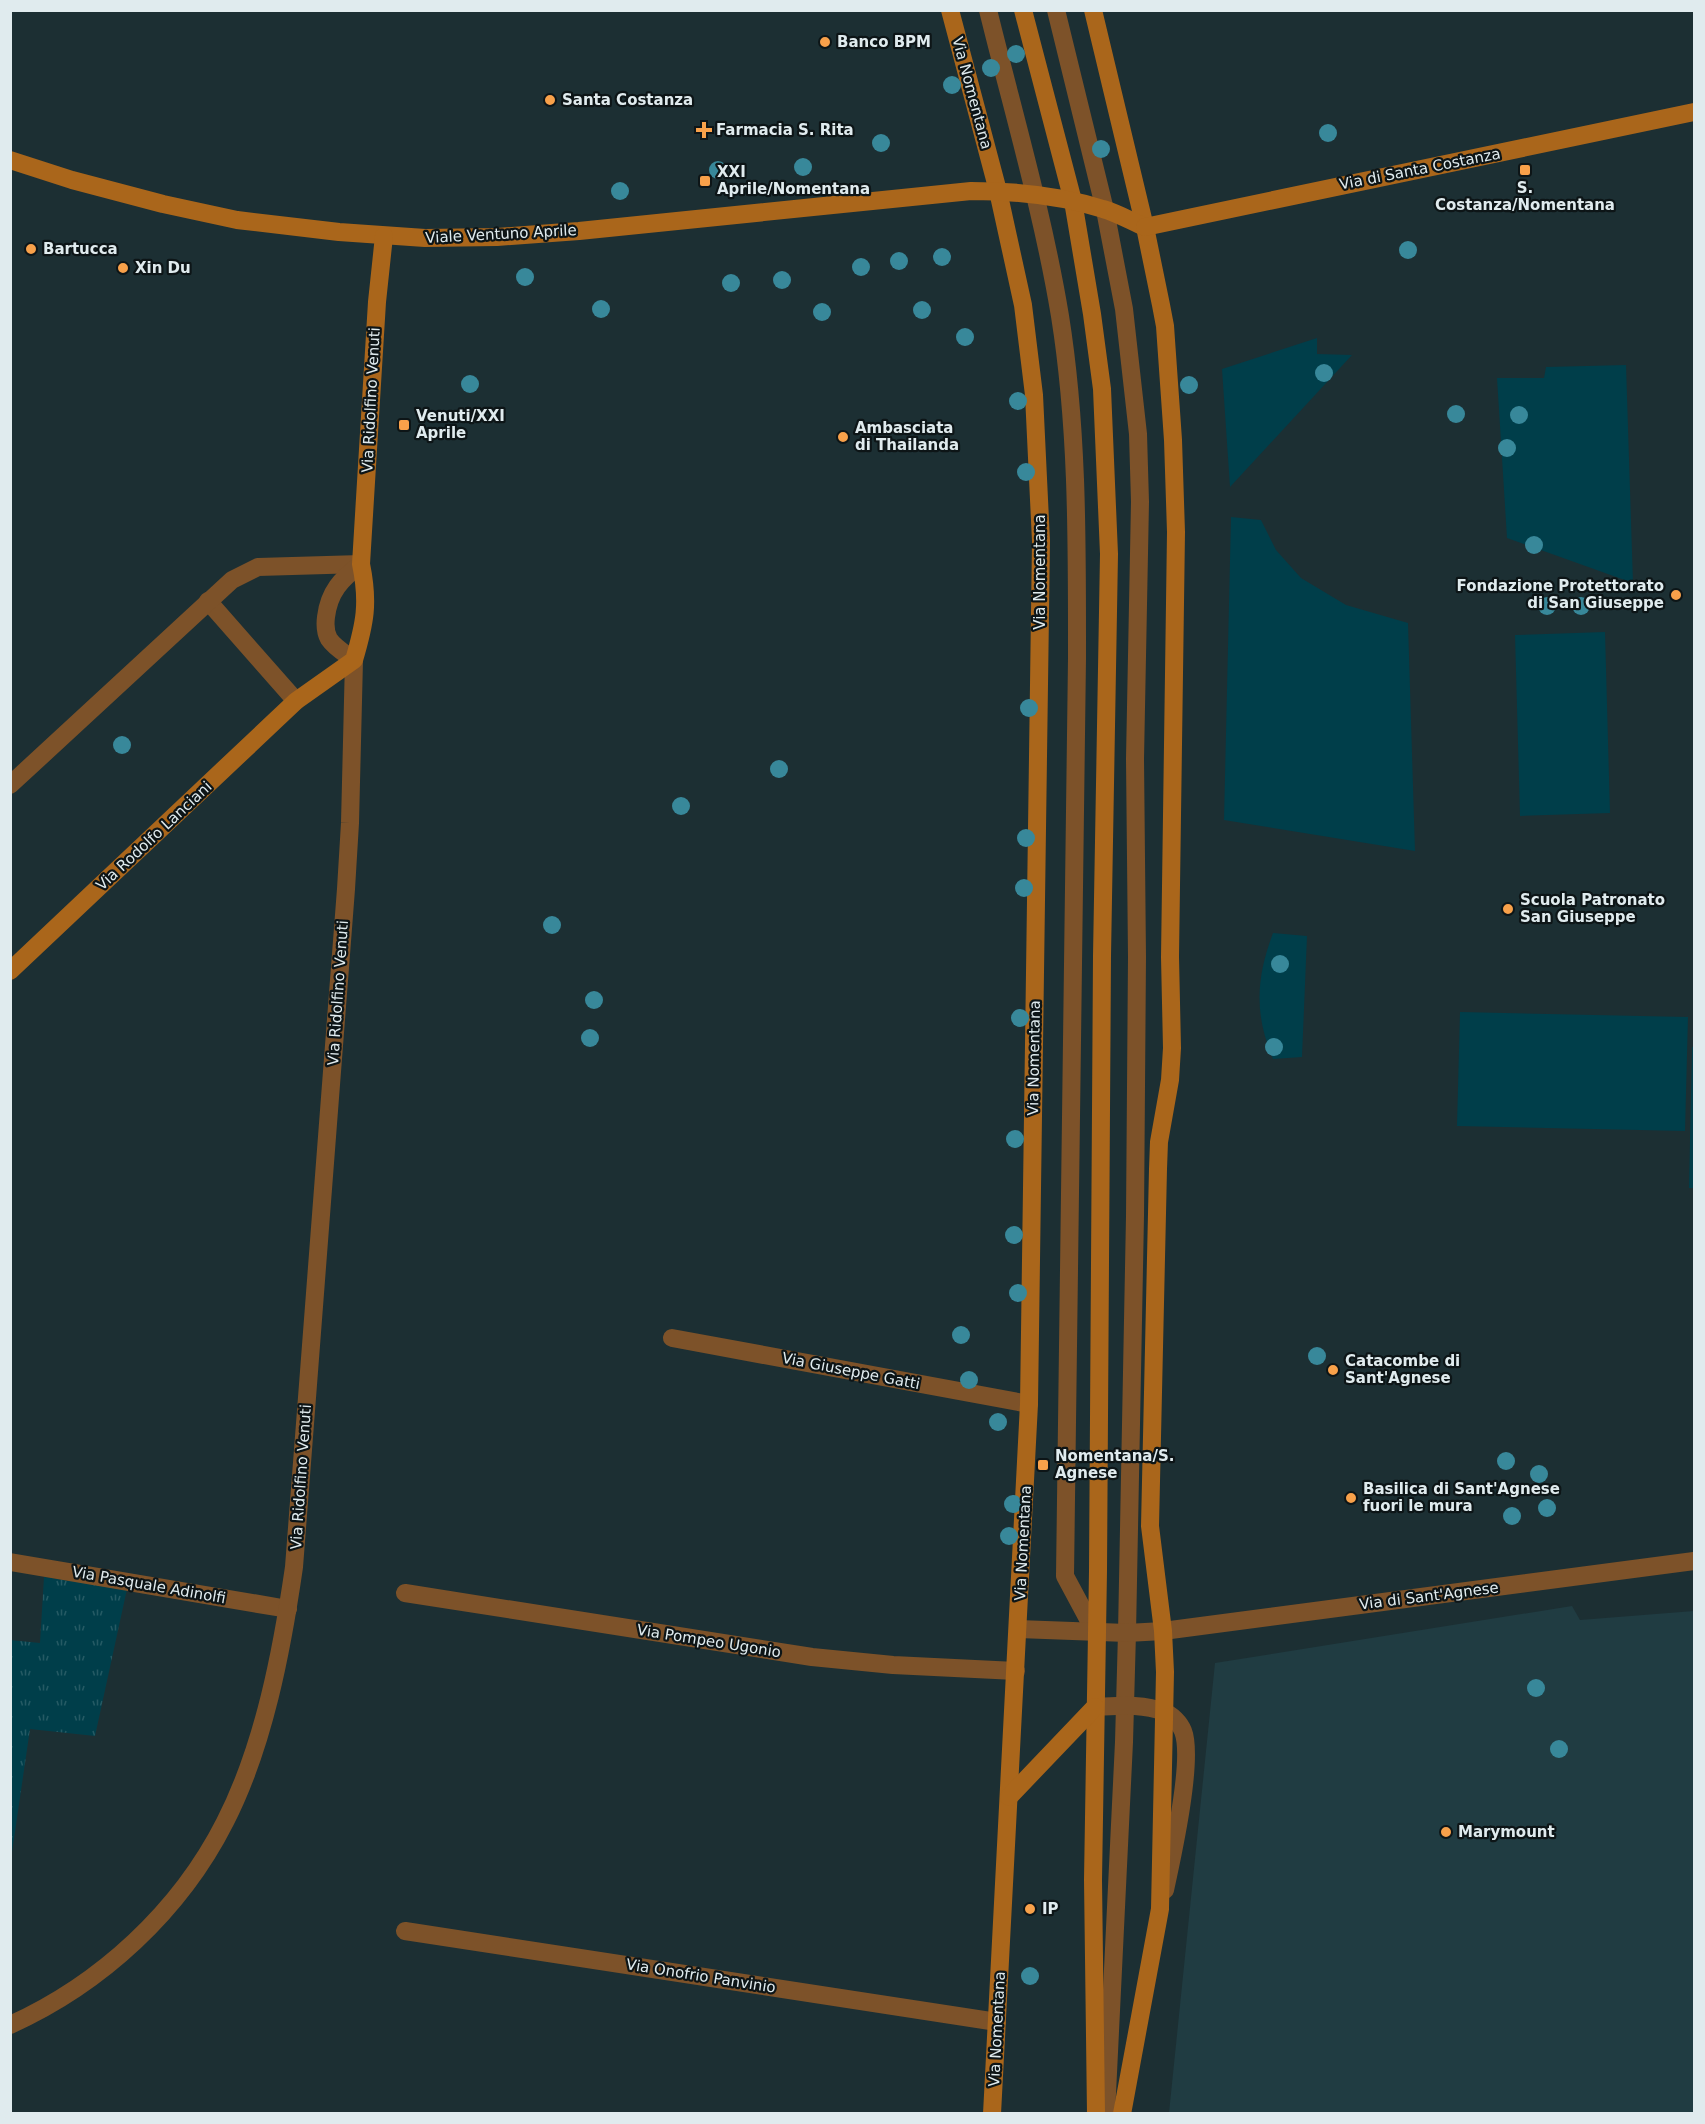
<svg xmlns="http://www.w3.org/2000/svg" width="1705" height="2124" viewBox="0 0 1705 2124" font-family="'DejaVu Sans',sans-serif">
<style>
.built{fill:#203c42}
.grass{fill:#003e4a}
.park{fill:url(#park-tufts)}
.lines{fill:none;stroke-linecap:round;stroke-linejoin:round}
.lane{stroke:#7d5229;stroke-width:18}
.street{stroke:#7d5229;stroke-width:18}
.secondary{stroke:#aa661b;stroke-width:18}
.tree{fill:#38889a}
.poi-dot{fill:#f8a14a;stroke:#0d1517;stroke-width:2}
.labels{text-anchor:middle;stroke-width:4.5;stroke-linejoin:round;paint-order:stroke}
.poi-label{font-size:15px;font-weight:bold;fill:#e0ebee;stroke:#0d1517;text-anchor:start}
.street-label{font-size:15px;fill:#e0ebee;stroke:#0d1517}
</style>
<defs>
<pattern id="park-tufts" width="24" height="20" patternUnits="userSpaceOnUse" patternTransform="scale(1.5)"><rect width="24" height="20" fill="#003e4a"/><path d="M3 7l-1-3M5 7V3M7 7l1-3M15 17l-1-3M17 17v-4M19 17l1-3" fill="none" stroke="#255a64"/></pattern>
</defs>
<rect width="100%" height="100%" fill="#1c2f33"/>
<polygon class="built" points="1572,1606 1580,1620 1694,1611 1694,2113 1169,2113 1215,1663"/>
<g class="grass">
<polygon points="1317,338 1317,354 1352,355 1230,487 1222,369"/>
<polygon points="1626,365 1633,583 1507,538 1497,378 1544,378 1546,367"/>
<polygon points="1231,517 1261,520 1276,550 1301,578 1346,605 1408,623 1415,851 1224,820"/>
<polygon points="1605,632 1610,813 1520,816 1515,635"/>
<path d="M1273 933 1307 936 1302 1057 1273 1059C1254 1014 1256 978 1273 933Z"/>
<polygon points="1460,1012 1688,1017 1685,1131 1457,1126"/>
<polygon points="1692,1047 1694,1047 1694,1188 1689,1188"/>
</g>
<polygon class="park" points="44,1577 127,1589 95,1736 30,1729 11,1859 10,1640 40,1643"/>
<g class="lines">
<g class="lane">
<path d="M988 10C1013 112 1043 213 1060 316 1078 429 1077 544 1077 658L1065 1576 1095 1632"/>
<polyline points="1056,10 1105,210 1124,309 1138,434 1140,502 1135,759 1137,957 1135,1216 1127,1633 1124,1742 1106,2114"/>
</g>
<g class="street">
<polyline points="208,601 296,701"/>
<polyline points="10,785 232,580 258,567 361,564"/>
<polyline points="672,1338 1029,1404"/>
<polyline points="10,1562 288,1609"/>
<polyline points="405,1593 812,1657 893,1665 1016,1671"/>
<polyline points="1018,1629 1127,1633 1163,1631 1694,1561"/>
<path d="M1095 1707C1117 1706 1143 1703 1164 1712 1172 1715 1180 1723 1183 1731 1194 1759 1172 1858 1165 1890"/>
<polyline points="405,1931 997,2022"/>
<path d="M10 2025C101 1984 180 1911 225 1822 264 1746 282 1650 294 1567L346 889 350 823 354 660C346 654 335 648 329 639 325 632 325 625 326 617 329 592 341 579 361 564"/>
</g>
<g class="secondary">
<polyline points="950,10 998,191 1023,305 1034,395 1041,541 1029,1404 992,2114"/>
<polyline points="1023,10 1073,201 1092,314 1102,389 1109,554 1102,956 1098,1571 1093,1880 1096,2114"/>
<polyline points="1093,10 1145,227 1161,305 1165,326 1173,440 1176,532 1170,957 1172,1048 1170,1080 1159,1142 1158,1169 1150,1526 1163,1631 1165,1672 1160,1909 1122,2114"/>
<path d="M10 160 72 180 163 204 237 220 339 232 425 238 497 237 579 231 971 191C1016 191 1059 195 1103 209 1117 213 1131 221 1145 227"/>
<polyline points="1145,227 1694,112"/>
<path d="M10 971 296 701 354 660C365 623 369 603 361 564L377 302 384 236"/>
<polyline points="1009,1797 1095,1707"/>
</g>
</g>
<g class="tree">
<circle cx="1016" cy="54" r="9"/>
<circle cx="991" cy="68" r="9"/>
<circle cx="952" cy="85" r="9"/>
<circle cx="1328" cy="133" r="9"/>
<circle cx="881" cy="143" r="9"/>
<circle cx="1101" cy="149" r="9"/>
<circle cx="803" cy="167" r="9"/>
<circle cx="718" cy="170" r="9"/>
<circle cx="620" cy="191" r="9"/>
<circle cx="1408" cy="250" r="9"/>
<circle cx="942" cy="257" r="9"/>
<circle cx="899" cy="261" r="9"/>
<circle cx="861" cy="267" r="9"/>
<circle cx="525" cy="277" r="9"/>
<circle cx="782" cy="280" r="9"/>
<circle cx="731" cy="283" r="9"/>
<circle cx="601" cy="309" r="9"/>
<circle cx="922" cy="310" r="9"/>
<circle cx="822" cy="312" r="9"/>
<circle cx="965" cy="337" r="9"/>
<circle cx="1324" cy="373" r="9"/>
<circle cx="470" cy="384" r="9"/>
<circle cx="1189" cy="385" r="9"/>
<circle cx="1018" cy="401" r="9"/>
<circle cx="1456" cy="414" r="9"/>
<circle cx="1519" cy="415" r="9"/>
<circle cx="1507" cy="448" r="9"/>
<circle cx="1026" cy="472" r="9"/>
<circle cx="1534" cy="545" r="9"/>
<circle cx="1547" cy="606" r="9"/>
<circle cx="1581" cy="606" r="9"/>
<circle cx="1029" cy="708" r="9"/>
<circle cx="122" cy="745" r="9"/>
<circle cx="779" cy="769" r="9"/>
<circle cx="681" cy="806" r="9"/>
<circle cx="1026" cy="838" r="9"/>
<circle cx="1024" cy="888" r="9"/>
<circle cx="552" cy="925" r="9"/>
<circle cx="1280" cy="964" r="9"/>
<circle cx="594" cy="1000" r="9"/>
<circle cx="1020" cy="1018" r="9"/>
<circle cx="590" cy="1038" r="9"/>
<circle cx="1274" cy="1047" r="9"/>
<circle cx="1015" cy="1139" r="9"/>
<circle cx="1014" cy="1235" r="9"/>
<circle cx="1018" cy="1293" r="9"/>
<circle cx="961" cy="1335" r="9"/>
<circle cx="1317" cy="1356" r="9"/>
<circle cx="969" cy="1380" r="9"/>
<circle cx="998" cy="1422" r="9"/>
<circle cx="1506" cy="1461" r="9"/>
<circle cx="1539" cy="1474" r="9"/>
<circle cx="1013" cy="1504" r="9"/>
<circle cx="1547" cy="1508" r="9"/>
<circle cx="1512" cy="1516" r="9"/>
<circle cx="1009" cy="1536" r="9"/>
<circle cx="1536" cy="1688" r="9"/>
<circle cx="1559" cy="1749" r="9"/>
<circle cx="1030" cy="1976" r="9"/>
</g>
<g class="poi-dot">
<circle cx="825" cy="42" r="6"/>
<circle cx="550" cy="100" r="6"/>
<path d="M701 121h6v6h6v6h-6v6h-6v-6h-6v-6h6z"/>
<rect x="1519" y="164" width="12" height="12" rx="3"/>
<rect x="699" y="175" width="12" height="12" rx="3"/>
<circle cx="31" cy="249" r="6"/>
<circle cx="123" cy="268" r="6"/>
<rect x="398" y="419" width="12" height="12" rx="3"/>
<circle cx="843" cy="437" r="6"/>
<circle cx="1676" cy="595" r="6"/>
<circle cx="1508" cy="909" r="6"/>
<circle cx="1333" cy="1370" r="6"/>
<rect x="1037" y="1459" width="12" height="12" rx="3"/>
<circle cx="1351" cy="1498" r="6"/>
<circle cx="1446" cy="1832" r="6"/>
<circle cx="1030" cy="1909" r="6"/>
</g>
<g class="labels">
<g class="poi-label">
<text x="837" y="47">Banco BPM</text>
<text x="562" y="105">Santa Costanza</text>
<text x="716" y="135">Farmacia S. Rita</text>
<text x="717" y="177">XXI<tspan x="717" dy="17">Aprile/Nomentana</tspan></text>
<text x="1525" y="193" text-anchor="middle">S.<tspan x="1525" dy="17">Costanza/Nomentana</tspan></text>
<text x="43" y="254">Bartucca</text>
<text x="135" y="273">Xin Du</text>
<text x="416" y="421">Venuti/XXI<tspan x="416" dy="17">Aprile</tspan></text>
<text x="855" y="433">Ambasciata<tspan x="855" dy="17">di Thailanda</tspan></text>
<text x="1664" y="591" text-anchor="end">Fondazione Protettorato<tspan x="1664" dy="17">di San Giuseppe</tspan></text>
<text x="1520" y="905">Scuola Patronato<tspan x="1520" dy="17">San Giuseppe</tspan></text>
<text x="1345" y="1366">Catacombe di<tspan x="1345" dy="17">Sant'Agnese</tspan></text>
<text x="1055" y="1461">Nomentana/S.<tspan x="1055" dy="17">Agnese</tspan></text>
<text x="1363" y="1494">Basilica di Sant'Agnese<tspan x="1363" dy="17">fuori le mura</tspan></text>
<text x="1458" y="1837">Marymount</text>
<text x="1042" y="1914">IP</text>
</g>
<g class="street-label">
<text transform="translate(972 93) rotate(75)" y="5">Via Nomentana</text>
<text transform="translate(1420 169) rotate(-11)" y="5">Via di Santa Costanza</text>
<text transform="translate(501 234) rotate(-3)" y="5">Viale Ventuno Aprile</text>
<text transform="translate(371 400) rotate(-87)" y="5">Via Ridolfino Venuti</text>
<text transform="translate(1040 572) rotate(-90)" y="5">Via Nomentana</text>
<text transform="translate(154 836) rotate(-43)" y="5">Via Rodolfo Lanciani</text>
<text transform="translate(338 993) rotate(-86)" y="5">Via Ridolfino Venuti</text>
<text transform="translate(1034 1058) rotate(-89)" y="5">Via Nomentana</text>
<text transform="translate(851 1371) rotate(11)" y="5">Via Giuseppe Gatti</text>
<text transform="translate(301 1477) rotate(-86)" y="5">Via Ridolfino Venuti</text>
<text transform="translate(1023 1543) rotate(-87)" y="5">Via Nomentana</text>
<text transform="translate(149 1585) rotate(10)" y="5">Via Pasquale Adinolfi</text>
<text transform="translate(1429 1596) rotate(-7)" y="5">Via di Sant'Agnese</text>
<text transform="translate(709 1641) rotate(9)" y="5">Via Pompeo Ugonio</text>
<text transform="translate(701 1976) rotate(9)" y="5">Via Onofrio Panvinio</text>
<text transform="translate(997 2029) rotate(-87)" y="5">Via Nomentana</text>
</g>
</g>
<rect width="1705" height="2124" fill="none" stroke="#e0ebee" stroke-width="24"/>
</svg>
